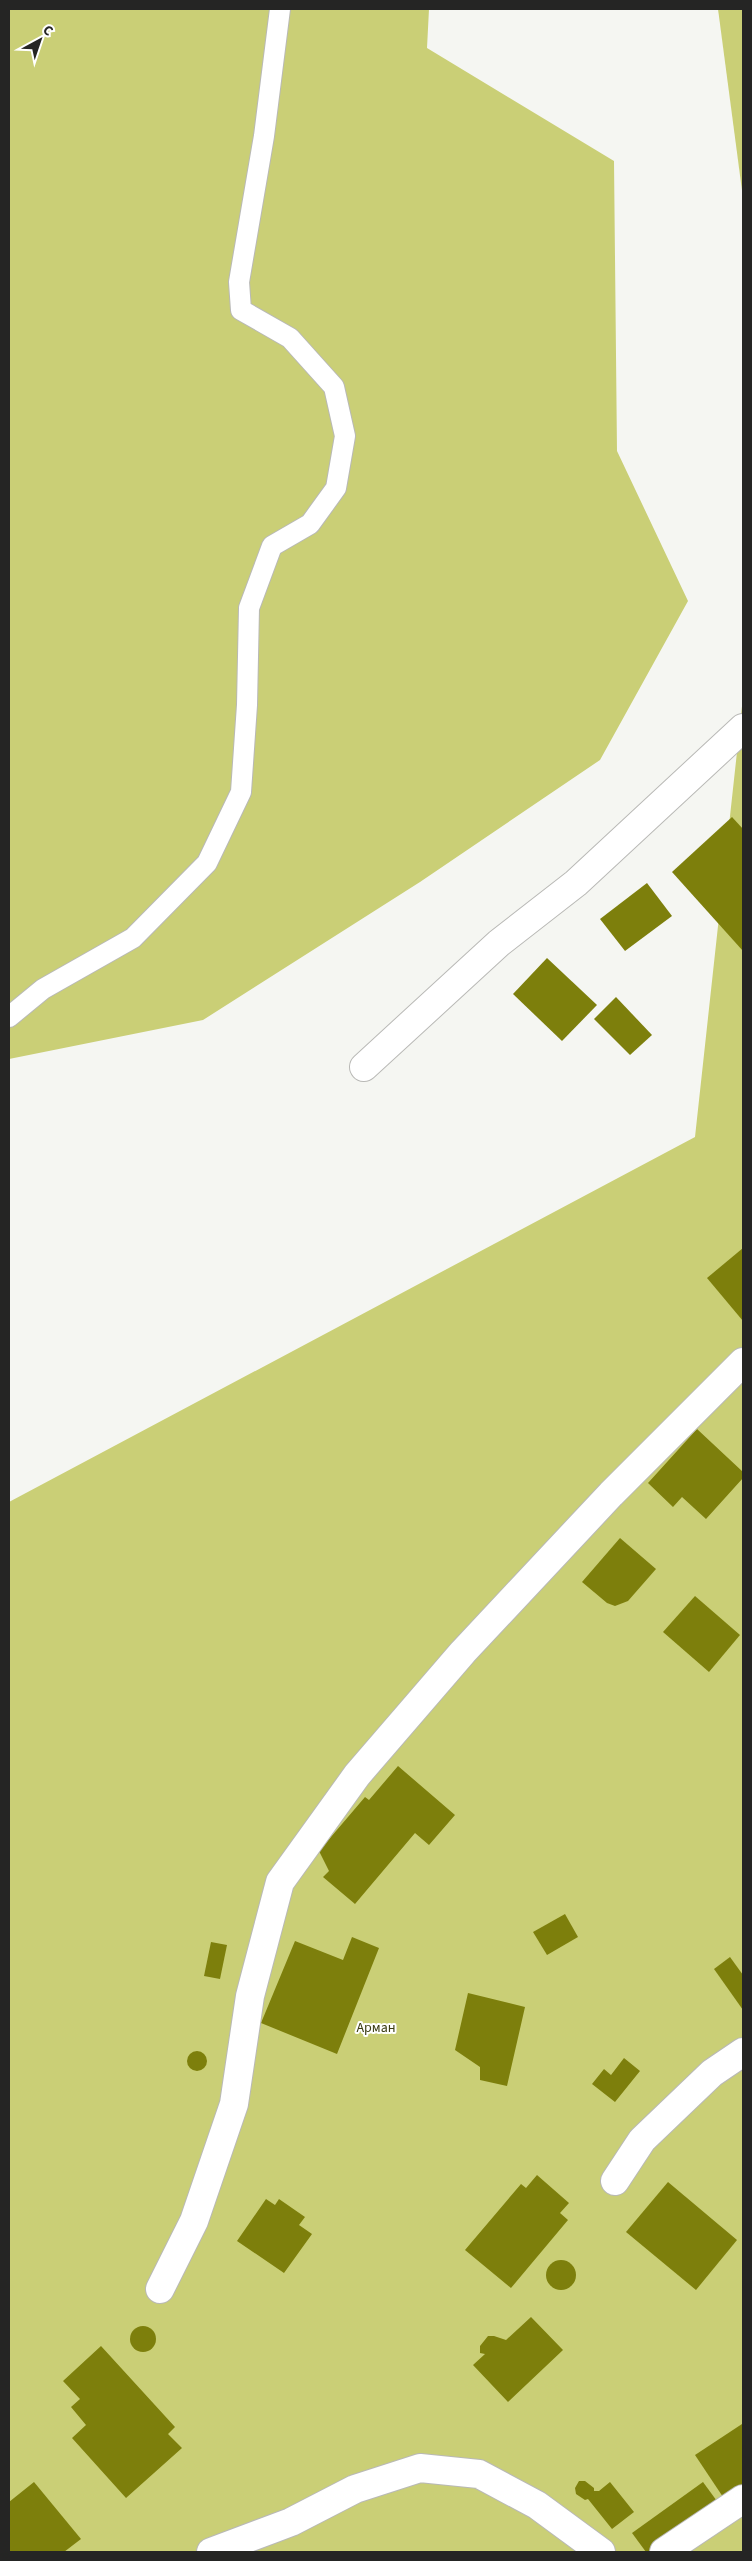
<svg xmlns="http://www.w3.org/2000/svg" width="752" height="2561" viewBox="0 0 752 2561" font-family="'Source Sans 3',sans-serif">
<style>
.green{fill:#cacf76}
.building{fill:#7d7f0c}
.lines{fill:none;stroke-linecap:round;stroke-linejoin:round}
.service-casing{stroke:#b9b9b6;stroke-width:22}
.minor-casing{stroke:#b9b9b6;stroke-width:30}
.service{stroke:#fff;stroke-width:20}
.minor{stroke:#fff;stroke-width:28}
.labels{text-anchor:middle;stroke-width:4;stroke-linejoin:round;paint-order:stroke}
.park-label{font-size:14px;fill:#3a3c12;stroke:#fffffe}
</style>
<rect width="100%" height="100%" fill="#f5f6f2"/>
<g class="green">
<polygon points="9,9 429,9 427,48 614,161 617,451 688,601 600,760 420,882 203,1020 9,1059"/>
<polygon points="718,9 743,9 743,198"/>
<polygon points="743,697 743,2552 9,2552 9,1502 695,1137"/>
</g>
<g class="building">
<polygon points="732,817 743,829 743,951 672,872"/>
<polygon points="647,883 672,916 625,951 600,919"/>
<polygon points="547,958 597,1005 562,1041 513,994"/>
<polygon points="616,997 652,1035 630,1055 594,1019"/>
<polygon points="743,1248 743,1321 707,1278"/>
<polygon points="697,1429 743,1472 743,1478 706,1519 682,1497 673,1507 648,1483"/>
<polygon points="620,1538 656,1569 628,1601 615,1606 607,1603 582,1582"/>
<polygon points="695,1596 740,1635 709,1672 663,1632"/>
<polygon points="398,1766 455,1815 429,1845 415,1833 355,1904 323,1877 329,1871 319,1851 365,1797 369,1800"/>
<polygon points="565,1914 578,1937 547,1955 533,1932"/>
<polygon points="352,1937 379,1948 337,2054 261,2023 295,1941 343,1960"/>
<polygon points="211,1942 227,1945 220,1979 204,1976"/>
<polygon points="730,1957 743,1975 743,2010 714,1969"/>
<polygon points="468,1993 525,2007 507,2086 480,2080 480,2067 455,2050"/>
<circle cx="197" cy="2061" r="10"/>
<polygon points="624,2058 640,2071 615,2102 592,2084 604,2069 611,2075"/>
<polygon points="537,2175 569,2203 560,2213 568,2220 511,2288 465,2250 521,2184 526,2188"/>
<polygon points="668,2182 737,2240 696,2290 626,2232"/>
<polygon points="266,2199 275,2205 279,2199 305,2217 299,2225 312,2234 284,2273 237,2241"/>
<circle cx="561" cy="2275" r="15"/>
<polygon points="531,2317 563,2350 508,2402 473,2365 485,2354 480,2353 480,2346 488,2336 494,2336 506,2340"/>
<circle cx="143" cy="2339" r="13"/>
<polygon points="101,2346 175,2427 168,2434 182,2448 126,2498 72,2438 86,2425 71,2407 80,2399 63,2381"/>
<polygon points="742,2424 743,2488 725,2500 695,2455"/>
<polygon points="579,2481 585,2481 594,2488 594,2491 599,2491 610,2482 634,2512 612,2529 588,2499 585,2500 576,2494 575,2488"/>
<polygon points="34,2482 81,2539 64,2552 9,2552 9,2502"/>
<polygon points="703,2482 722,2508 661,2552 646,2552 632,2533"/>
</g>
<g class="lines">
<g class="service-casing">
<polyline id="service" points="9,1017 43,989 133,938 207,863 241,792 247,705 249,608 272,546 310,524 336,488 345,436 334,387 290,338 241,310 239,282 264,136 280,9"/>
</g>
<g class="minor-casing">
<g id="minor">
<polyline points="364,1067 499,943 576,883 743,728"/>
<polyline points="615,2181 642,2140 712,2073 743,2052"/>
<polyline points="160,2289 194,2221 234,2104 250,1996 280,1882 357,1775 463,1652 611,1494 743,1362"/>
<polyline points="211,2552 291,2522 355,2489 420,2468 479,2474 537,2505 601,2552"/>
<polyline points="664,2552 743,2499"/>
</g>
</g>
<use href="#service" class="service"/>
<use href="#minor" class="minor"/>
</g>
<g class="labels">
<g class="park-label">
<text x="376" y="2032">Арман</text>
</g>
</g>
<rect width="752" height="2561" fill="none" stroke="#252524" stroke-width="20"/>
<g transform="translate(40 40) rotate(40)" stroke="#fffffe" stroke-width="4" paint-order="stroke">
<path d="M0-4L9 19L0 12L-9 19Z" fill="#252524"/>
<text y="-8" font-size="14" font-weight="bold" text-anchor="middle" fill="#252524">С</text>
</g>
</svg>
